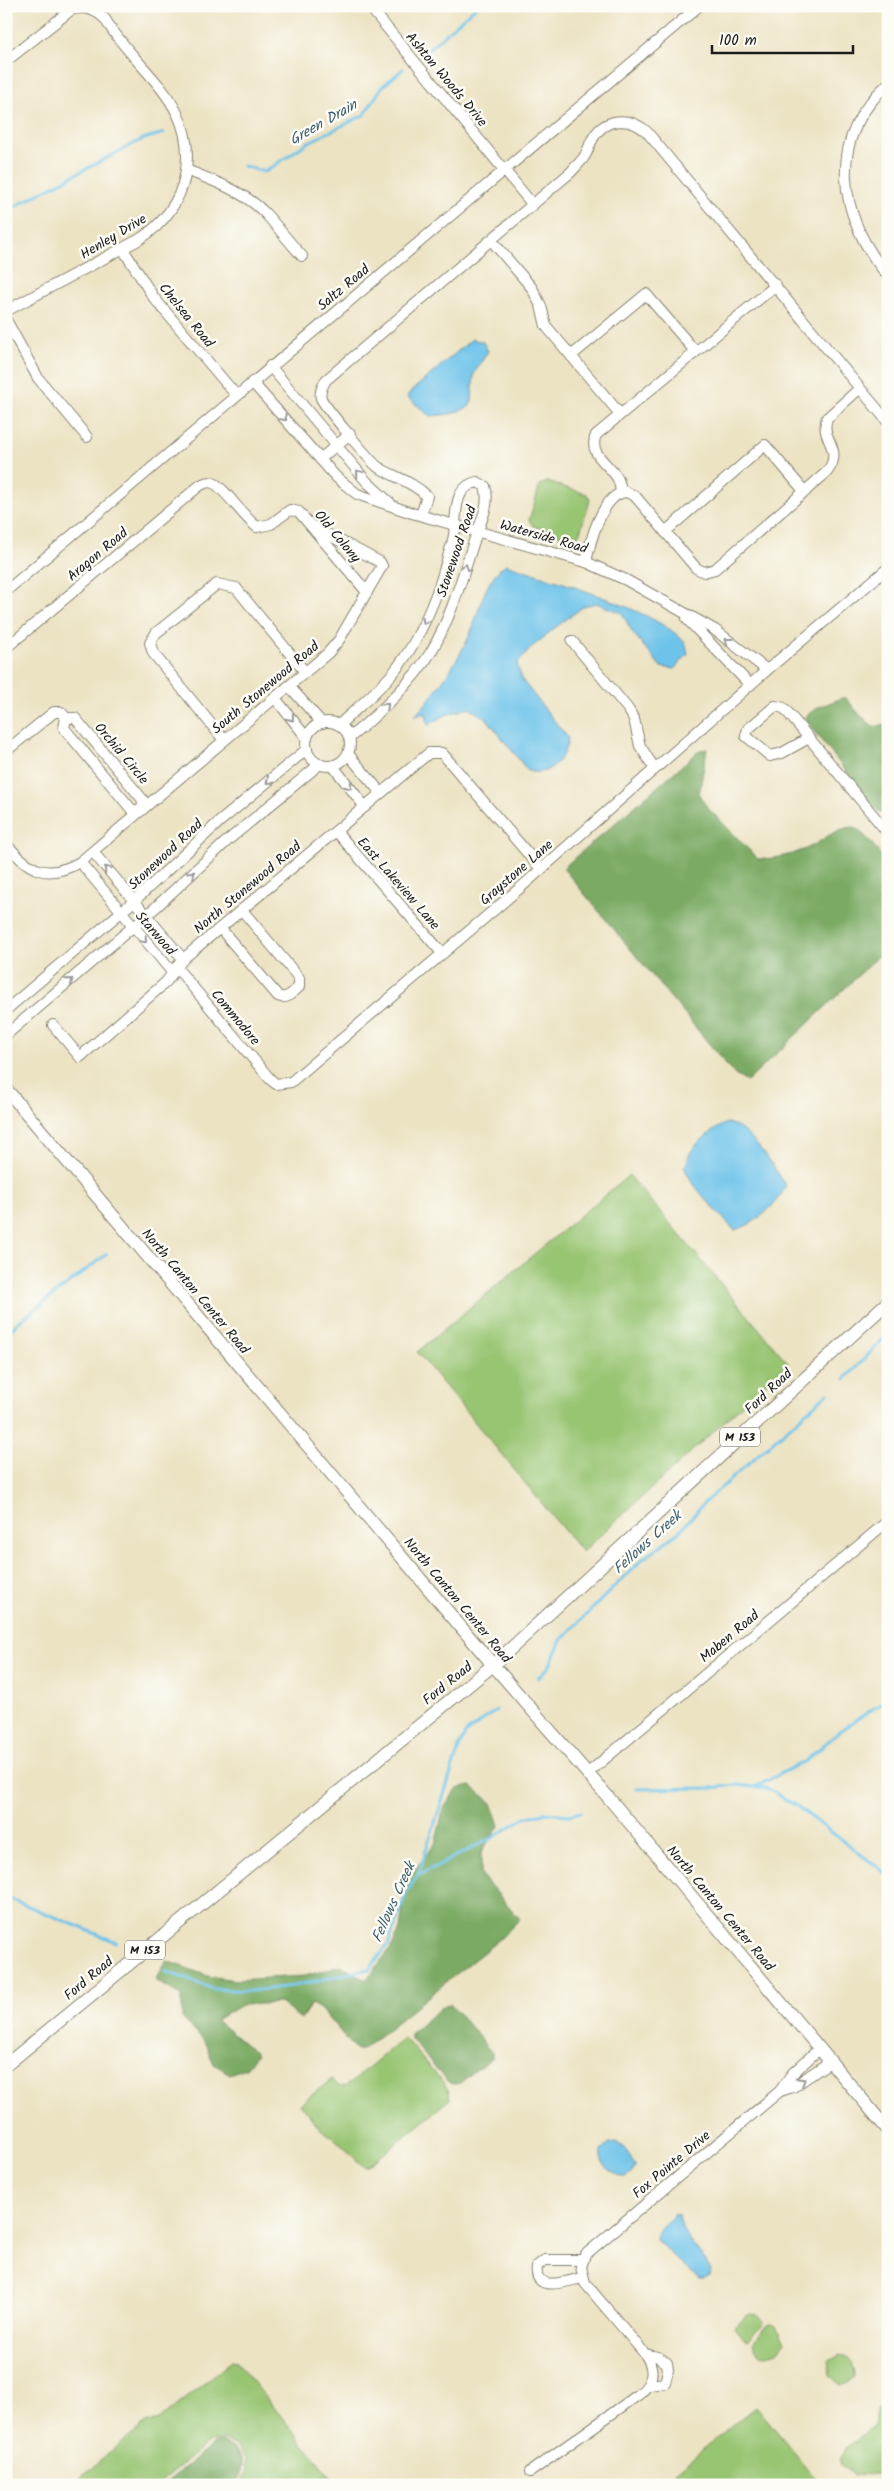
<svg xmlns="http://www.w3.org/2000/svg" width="894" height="2491" viewBox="0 0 894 2491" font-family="Kalam,sans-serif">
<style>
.green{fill:#98c572;stroke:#5a7047}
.forest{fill:#7aaa64;stroke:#4b6340}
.water{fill:#6dc3ea;stroke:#447083}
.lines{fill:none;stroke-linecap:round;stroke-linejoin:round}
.stream{stroke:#6dc3ea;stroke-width:3}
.minor-casing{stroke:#848070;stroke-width:12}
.major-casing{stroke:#848070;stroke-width:14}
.minor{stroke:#fff;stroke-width:10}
.major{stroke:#fff;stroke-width:12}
.oneway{stroke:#999}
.labels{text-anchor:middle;stroke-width:5;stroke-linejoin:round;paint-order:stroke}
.shield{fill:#fdfcf7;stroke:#605f5e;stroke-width:1}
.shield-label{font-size:12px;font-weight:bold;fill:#1c1c1c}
.street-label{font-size:14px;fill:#1c1c1c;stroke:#fdfcf7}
.water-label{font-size:15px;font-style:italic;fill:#3c5f6e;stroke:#fdfcf7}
</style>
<rect width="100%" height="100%" fill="#fdfcf7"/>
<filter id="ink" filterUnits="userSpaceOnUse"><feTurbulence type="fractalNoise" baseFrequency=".02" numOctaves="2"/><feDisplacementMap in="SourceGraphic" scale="10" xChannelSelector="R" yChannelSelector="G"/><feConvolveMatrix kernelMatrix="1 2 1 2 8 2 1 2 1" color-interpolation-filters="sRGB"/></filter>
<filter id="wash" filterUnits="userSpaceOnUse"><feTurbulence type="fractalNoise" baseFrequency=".0096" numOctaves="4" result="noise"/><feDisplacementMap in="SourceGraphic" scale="20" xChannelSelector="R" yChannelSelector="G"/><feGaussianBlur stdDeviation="1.12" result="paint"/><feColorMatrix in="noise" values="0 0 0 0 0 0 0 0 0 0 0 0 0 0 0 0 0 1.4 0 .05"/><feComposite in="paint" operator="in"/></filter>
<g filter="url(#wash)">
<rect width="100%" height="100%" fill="#ece3c3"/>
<g class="green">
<polygon points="547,482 587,494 590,500 579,535 573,539 533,526 529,520 540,485"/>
<polygon points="629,1175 788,1363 582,1552 417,1352"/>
<polygon points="404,2038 443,2082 449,2091 450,2099 369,2166 364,2167 332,2136 325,2134 300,2104 332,2079 340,2087 345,2087"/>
<polygon points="750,2314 757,2315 764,2321 763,2325 748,2340 744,2339 735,2327 740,2320"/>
<polygon points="772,2324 776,2326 785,2342 777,2352 761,2356 755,2350 753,2343 768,2325"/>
<path d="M839 2354C850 2357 855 2365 855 2377L847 2384 841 2385 830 2376 828 2360Z"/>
<polygon points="232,2361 237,2362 337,2485 238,2485 247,2471 246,2459 236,2446 224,2440 208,2443 157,2485 71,2485 145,2424 158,2420"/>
<path d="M888 2400V2476L882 2477C872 2471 865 2474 854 2476L841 2465 840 2459 848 2447 874 2425 876 2410Z"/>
<polygon points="756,2406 821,2485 660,2485 662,2483"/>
</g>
<g class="forest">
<polygon points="845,697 860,715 874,727 888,723 888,800 884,804 887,815 878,811 813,730 805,717 816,708"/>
<path d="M707 749 699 795 707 807 758 859C776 859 792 855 808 848 825 840 835 827 855 827L870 841 888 865V947L747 1082 735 1075 563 868 700 750Z"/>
<polygon points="471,1786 492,1803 499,1826 481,1852 481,1875 520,1919 501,1938 362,2050 356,2050 322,2010 311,2004 301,2019 280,2003 241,2005 216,2020 257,2054 246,2068 230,2074 214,2064 204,2041 182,2018 182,1996 155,1980 167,1961 208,1976 235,1980 305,1976 341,1966 366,1980 391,1948 400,1930 406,1880 435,1844 444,1807 457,1789"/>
<polygon points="451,2004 492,2053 492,2057 460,2083 454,2084 448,2082 411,2039 411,2033 444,2005"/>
<path d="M222 2442C244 2453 249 2464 235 2485H163L214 2444Z"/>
</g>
<g class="water">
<polygon points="472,339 483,342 488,351 474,374 472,401 469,407 451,414 430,416 407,397 409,393"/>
<path d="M506 564C546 578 661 611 685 643 687 646 687 651 688 654L674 669 661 667 633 633 622 613 596 603 584 606 556 627 532 647 517 664 522 680 568 738C566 757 550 778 528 771L487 719 469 708 448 714 428 725 426 713 415 716C434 695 453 668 466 643 479 618 482 580 506 564Z"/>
<path d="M727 1123C748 1126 775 1168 786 1186 776 1205 756 1225 734 1230 719 1213 691 1187 684 1166 689 1162 687 1160 689 1155 694 1144 716 1127 727 1123Z"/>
<path d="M616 2143C625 2146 631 2157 635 2166L632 2173 625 2178C612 2174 599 2166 601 2151L608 2144Z"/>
<path d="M675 2213 678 2214C679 2235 702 2251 711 2270L709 2276 704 2279H699L656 2240C656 2226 669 2223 675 2213Z"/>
</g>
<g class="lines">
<g class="stream">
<polyline points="425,52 477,6"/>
<polyline points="243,166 265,172 307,143 364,115 382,87 403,69"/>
<polyline points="6,211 143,139 164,133"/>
<polyline points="6,1336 17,1323 107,1254"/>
<polyline points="845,1379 888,1334"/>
<polyline points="538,1678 549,1667 561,1640 612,1589 644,1558 679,1532 704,1503 828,1393"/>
<polyline points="757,1786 805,1761 845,1727 888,1699"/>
<polyline points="636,1789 711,1788 736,1785 767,1788 798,1807 888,1875"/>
<polyline points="419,1875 492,1838 524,1818 544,1813 569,1815 581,1812"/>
<polyline points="6,1897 116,1942"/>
<polyline points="164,1971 214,1989 250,1991 293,1986 369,1969 388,1945 406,1893 418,1875 461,1742 465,1734 496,1710"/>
</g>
</g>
</g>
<g filter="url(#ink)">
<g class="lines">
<g class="minor-casing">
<g id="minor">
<polyline points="369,6 533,205"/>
<path d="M6 61 71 10C84 6 96 9 105 19 138 74 199 102 185 176 179 203 163 224 140 239L6 311"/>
<path d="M888 84C825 140 839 217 888 276"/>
<path d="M186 170C212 180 243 191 264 212 277 226 289 242 302 256"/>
<polyline points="492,241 532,288 541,306 546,326 620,414"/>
<polyline points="123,249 154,298 236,395"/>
<polyline points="6,320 38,378 87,437"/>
<polyline points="571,356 646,294 695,351"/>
<polyline points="270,366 367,482 390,503"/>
<polyline points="252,382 336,477 357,494 412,513 586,562 626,580 715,630 767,670"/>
<polyline points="320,459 350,434"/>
<path d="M621 492C620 487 620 481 616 476 607 463 588 453 596 435L776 285"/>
<path d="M421 515 427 496C413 482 394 477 378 467 371 462 323 405 321 398 319 392 323 385 326 380L571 172C575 167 580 163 584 157 588 152 589 145 592 140 604 117 630 116 647 132L888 422"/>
<polyline points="665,532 765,445 805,492"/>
<path d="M586 562C590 542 602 494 626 492L635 496 696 568 704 572 715 569 827 472C845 448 819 440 827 418L859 389"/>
<polyline points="6,591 699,6"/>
<polyline points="687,619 750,685"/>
<polyline points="572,641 628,709 634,719 640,746 655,769"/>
<path d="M6 648 198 487C202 484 208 481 213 483 222 485 245 519 257 527L271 524 290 510 299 512 367 592"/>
<polyline points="289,686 322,723"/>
<polyline points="275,698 307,738"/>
<polygon points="66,718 75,718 143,800 142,810 132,810 64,728"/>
<circle cx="328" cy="744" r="22"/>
<path d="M339 725C357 708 378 691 394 672 416 645 430 613 441 581 445 567 449 554 453 540 458 521 450 488 477 482L485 486C491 505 480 522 474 541 462 578 451 618 431 652 410 685 380 713 349 738"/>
<polyline points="809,738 782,753 770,756 746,736 748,729 775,706 784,708 888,833"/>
<polyline points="224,740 153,653 150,643 156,633 217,584 236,588 305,672"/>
<polyline points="6,751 54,712 61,712 66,718"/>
<polyline points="348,754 381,793"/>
<polyline points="333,766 365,807"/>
<polyline points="336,831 442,953"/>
<path d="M6 844C29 870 46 881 80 862L328 653 339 640 382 566 380 562 312 526"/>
<polyline points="93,852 183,959"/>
<polyline points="80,862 172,972"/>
<path d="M220 928 278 996C287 1000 292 993 299 987V978L242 910"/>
<polyline points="176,967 270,1079 276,1084 291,1082 520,888 767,670 888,568"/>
<polyline points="6,1010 134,901 218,823 307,749"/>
<polyline points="53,1025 80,1057 166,982 183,959 429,753 442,753 541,869"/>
<polyline points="6,1035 156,907 227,841 320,764"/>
<polyline points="588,1773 888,1521"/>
<polyline points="820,2048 792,2074 780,2091 793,2087 831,2061"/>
<path d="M583 2260H545L537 2266C533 2294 566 2281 583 2278"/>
<polyline points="645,2354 658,2357 667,2363 668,2370 665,2383 649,2385"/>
<path d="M530 2472 638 2395C653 2383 656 2370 645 2354L585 2283 581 2267 585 2255 780 2091"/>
</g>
</g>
<g class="major-casing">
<g id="major">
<polyline points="6,1089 493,1665 608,1797 888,2130"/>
<polyline points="6,2065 493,1665 888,1302"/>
</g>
</g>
<use href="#minor" class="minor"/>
<use href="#major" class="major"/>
</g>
<defs><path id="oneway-chevron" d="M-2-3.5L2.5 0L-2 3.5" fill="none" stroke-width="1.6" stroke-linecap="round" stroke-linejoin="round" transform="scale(1.25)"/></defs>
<g class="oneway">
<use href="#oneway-chevron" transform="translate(284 418) rotate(48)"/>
<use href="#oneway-chevron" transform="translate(359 473) rotate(-130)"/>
<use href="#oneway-chevron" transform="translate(465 567) rotate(-72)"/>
<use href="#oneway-chevron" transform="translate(425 621) rotate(118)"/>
<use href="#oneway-chevron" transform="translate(728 641) rotate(-142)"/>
<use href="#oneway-chevron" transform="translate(386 706) rotate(-44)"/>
<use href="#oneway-chevron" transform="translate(291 718) rotate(51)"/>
<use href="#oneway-chevron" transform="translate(269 781) rotate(140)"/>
<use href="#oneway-chevron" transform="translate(349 786) rotate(52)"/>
<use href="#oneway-chevron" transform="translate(107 869) rotate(-130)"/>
<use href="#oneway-chevron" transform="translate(192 874) rotate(-43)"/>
<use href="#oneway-chevron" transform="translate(144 940) rotate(49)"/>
<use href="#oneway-chevron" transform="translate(70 981) rotate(-40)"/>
<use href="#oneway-chevron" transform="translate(802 2081) rotate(-32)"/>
</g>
</g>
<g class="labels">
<g class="shield">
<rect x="720" y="1427.5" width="40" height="19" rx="4"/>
<rect x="125" y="1940.5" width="40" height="19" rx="4"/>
</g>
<g class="shield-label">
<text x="740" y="1441">M 153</text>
<text x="145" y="1954">M 153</text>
</g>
<g class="street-label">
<text transform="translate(447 79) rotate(50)" y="5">Ashton Woods Drive</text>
<text transform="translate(113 236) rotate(-31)" y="5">Henley Drive</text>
<text transform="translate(343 287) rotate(-40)" y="5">Saltz Road</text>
<text transform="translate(187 315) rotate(51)" y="5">Chelsea Road</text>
<text transform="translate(338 536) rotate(50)" y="5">Old Colony</text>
<text transform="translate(544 536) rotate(16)" y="5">Waterside Road</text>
<text transform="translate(456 551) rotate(-71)" y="5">Stonewood Road</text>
<text transform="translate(97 554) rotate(-40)" y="5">Aragon Road</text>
<text transform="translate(265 687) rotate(-40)" y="5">South Stonewood Road</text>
<text transform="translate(122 753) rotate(50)" y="5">Orchid Circle</text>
<text transform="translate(165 854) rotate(-43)" y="5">Stonewood Road</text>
<text transform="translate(516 872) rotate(-41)" y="5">Graystone Lane</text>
<text transform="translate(399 883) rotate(49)" y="5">East Lakeview Lane</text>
<text transform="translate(247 887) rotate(-40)" y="5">North Stonewood Road</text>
<text transform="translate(156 933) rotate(49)" y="5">Starwood</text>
<text transform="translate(236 1017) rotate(50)" y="5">Commodore</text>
<text transform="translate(196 1291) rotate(50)" y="5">North Canton Center Road</text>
<text transform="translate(768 1391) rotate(-43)" y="5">Ford Road</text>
<text transform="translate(458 1600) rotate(50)" y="5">North Canton Center Road</text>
<text transform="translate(729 1636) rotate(-40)" y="5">Maben Road</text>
<text transform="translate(447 1683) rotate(-39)" y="5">Ford Road</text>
<text transform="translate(721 1908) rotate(50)" y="5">North Canton Center Road</text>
<text transform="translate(88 1978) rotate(-40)" y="5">Ford Road</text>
<text transform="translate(671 2164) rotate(-40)" y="5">Fox Pointe Drive</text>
</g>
<g class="water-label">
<text transform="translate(323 122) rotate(-30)" y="5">Green Drain</text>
<text transform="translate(647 1542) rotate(-42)" y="5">Fellows Creek</text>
<text transform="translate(393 1902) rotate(-66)" y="5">Fellows Creek</text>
</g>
</g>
<rect width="894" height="2491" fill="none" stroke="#fdfcf7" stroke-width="25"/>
<path d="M712 45v8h141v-8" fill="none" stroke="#1c1c1c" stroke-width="2.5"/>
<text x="719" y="45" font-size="15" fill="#1c1c1c" stroke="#fdfcf7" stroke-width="4" paint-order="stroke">100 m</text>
</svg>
